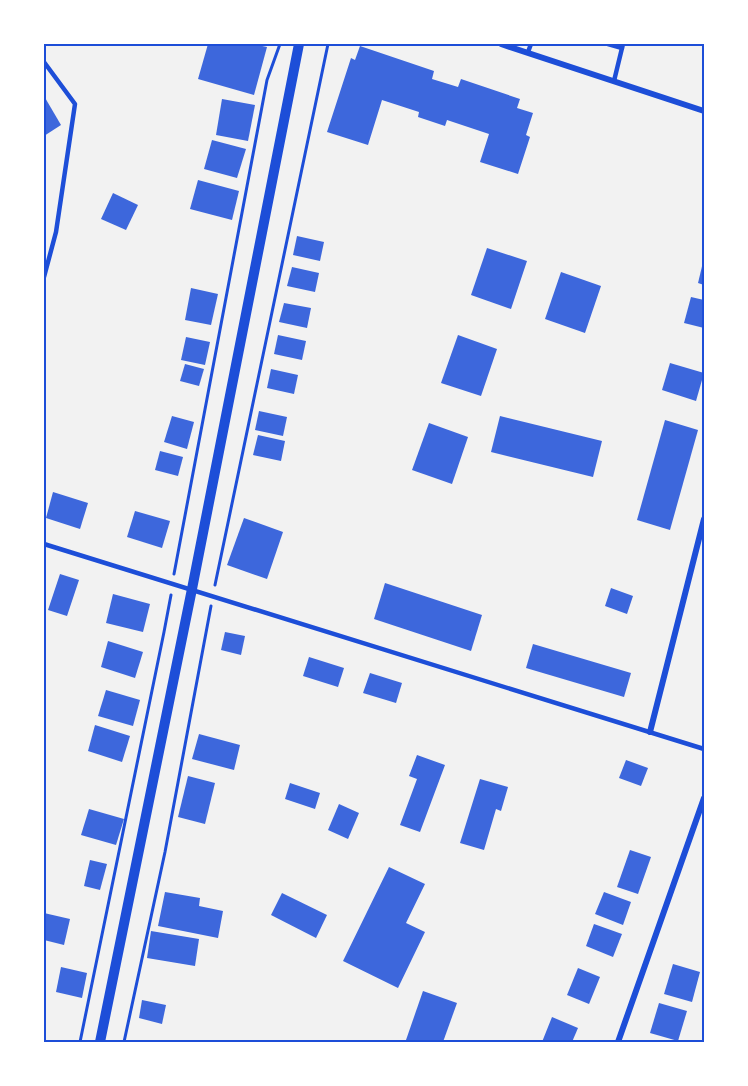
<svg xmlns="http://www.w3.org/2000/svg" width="748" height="1086" viewBox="0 0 748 1086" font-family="'Roboto Condensed',sans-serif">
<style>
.building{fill:#3d67dc}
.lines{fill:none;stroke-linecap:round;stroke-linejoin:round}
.path{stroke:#1d4ed8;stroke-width:3}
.service{stroke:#1d4ed8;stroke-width:4.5}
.minor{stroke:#1d4ed8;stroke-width:6}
.tertiary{stroke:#1d4ed8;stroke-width:10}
.neatline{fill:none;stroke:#1d4ed8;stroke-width:2}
</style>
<rect width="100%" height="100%" fill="#f2f2f2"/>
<g class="building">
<polygon points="208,44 253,44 267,47 254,95 198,79"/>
<polygon points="360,46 434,71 432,79 458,87 461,79 520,99 517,108 533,113 526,135 530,137 518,174 480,162 489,134 447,120 445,126 418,117 419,112 382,100 368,145 327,132 351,58 355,60"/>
<polygon points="44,96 61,125 44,136"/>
<polygon points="222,99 255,105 248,141 216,135"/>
<polygon points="212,140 246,149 237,178 204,169"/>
<polygon points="198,180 239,191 232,220 190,209"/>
<polygon points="113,193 138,205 126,230 101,219"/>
<polygon points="297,236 324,242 320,261 293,255"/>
<polygon points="487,248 527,261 511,309 471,295"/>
<polygon points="704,258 704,285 698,283"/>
<polygon points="292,267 319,273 315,292 287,286"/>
<polygon points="561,272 601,286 585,333 545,319"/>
<polygon points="191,288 218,294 211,325 185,320"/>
<polygon points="691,297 704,300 704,328 684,323"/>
<polygon points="284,303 311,308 307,328 279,322"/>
<polygon points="278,335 306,341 302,360 274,354"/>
<polygon points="458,335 497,349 481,396 441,383"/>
<polygon points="186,337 210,342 205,365 181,360"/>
<polygon points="670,363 704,373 696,401 662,390"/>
<polygon points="185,364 204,369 199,386 180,381"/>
<polygon points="271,369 298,375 294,394 267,388"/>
<polygon points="259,411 287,417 283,436 255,430"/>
<polygon points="172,416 194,422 187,449 164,442"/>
<polygon points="500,416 602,441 593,477 491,452"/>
<polygon points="665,420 698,430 670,530 637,520"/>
<polygon points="429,423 468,437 452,484 412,470"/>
<polygon points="258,435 285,441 281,461 253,455"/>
<polygon points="160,451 183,457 178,476 155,470"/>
<polygon points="53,492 88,503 80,529 46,518"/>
<polygon points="135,511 170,521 162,548 127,537"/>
<polygon points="244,518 283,532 267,579 227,565"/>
<polygon points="60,574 79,580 67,616 48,610"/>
<polygon points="385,583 482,615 471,651 374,619"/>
<polygon points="611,588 633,596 627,614 605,606"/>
<polygon points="113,594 150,604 143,632 106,623"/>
<polygon points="225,632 245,636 241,655 221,650"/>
<polygon points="108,641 143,652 135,678 101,667"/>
<polygon points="533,644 631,673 624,697 526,668"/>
<polygon points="309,657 344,668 338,687 303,676"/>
<polygon points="370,673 402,683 396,703 363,693"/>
<polygon points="106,690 140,700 133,726 98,716"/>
<polygon points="95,725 130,736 122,762 88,751"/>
<polygon points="199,734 240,745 234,770 192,759"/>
<polygon points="417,755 445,765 420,832 400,825 417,779 409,776"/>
<polygon points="626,760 648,768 641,786 619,778"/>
<polygon points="188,776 215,783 205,824 178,817"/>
<polygon points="480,779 508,787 501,811 496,809 484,850 460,843"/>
<polygon points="290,783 320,793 315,809 285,799"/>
<polygon points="339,804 359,813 348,839 328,830"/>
<polygon points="89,809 124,819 116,845 81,835"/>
<polygon points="630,850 651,857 638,894 617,887"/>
<polygon points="90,860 107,864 100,890 84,886"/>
<polygon points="389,867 425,884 406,923 425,932 398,988 343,961"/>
<polygon points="165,892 200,898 199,906 223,911 218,938 158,926"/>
<polygon points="604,892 631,902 623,925 595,914"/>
<polygon points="282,893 327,915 316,938 271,915"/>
<polygon points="44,913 70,919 64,945 44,940"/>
<polygon points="594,924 622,934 613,957 586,946"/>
<polygon points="151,931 199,939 195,966 147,958"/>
<polygon points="673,964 700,972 692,1002 664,994"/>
<polygon points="61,967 87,973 82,998 56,992"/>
<polygon points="578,968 600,977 589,1004 567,995"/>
<polygon points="423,991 457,1003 443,1042 414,1042 406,1040"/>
<polygon points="142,1000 166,1005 162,1024 139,1018"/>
<polygon points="659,1003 687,1011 678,1041 650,1033"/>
<polygon points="552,1017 578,1028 572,1042 542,1042"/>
</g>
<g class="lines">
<g class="path">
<polyline points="174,574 267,80 280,44"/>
<polyline points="215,585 328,44"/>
<polyline points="80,1042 164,632 171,595"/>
<polyline points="124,1042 165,852 211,606"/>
</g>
<g class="service">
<polyline points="608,44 622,48"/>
<polyline points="528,52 531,44"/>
<polyline points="44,62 75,104 56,232 44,277"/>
<polyline points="614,81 623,44"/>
<polyline points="44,544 704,749"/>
</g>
<g class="minor">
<polyline points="501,44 704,111"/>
<polyline points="650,732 704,519"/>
<polyline points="618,1042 704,798"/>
</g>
<polyline class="tertiary" points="100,1042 192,589 299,44"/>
</g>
<rect width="748" height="1086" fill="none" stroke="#ffffff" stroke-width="90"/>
<rect x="45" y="45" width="658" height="996" class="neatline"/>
</svg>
